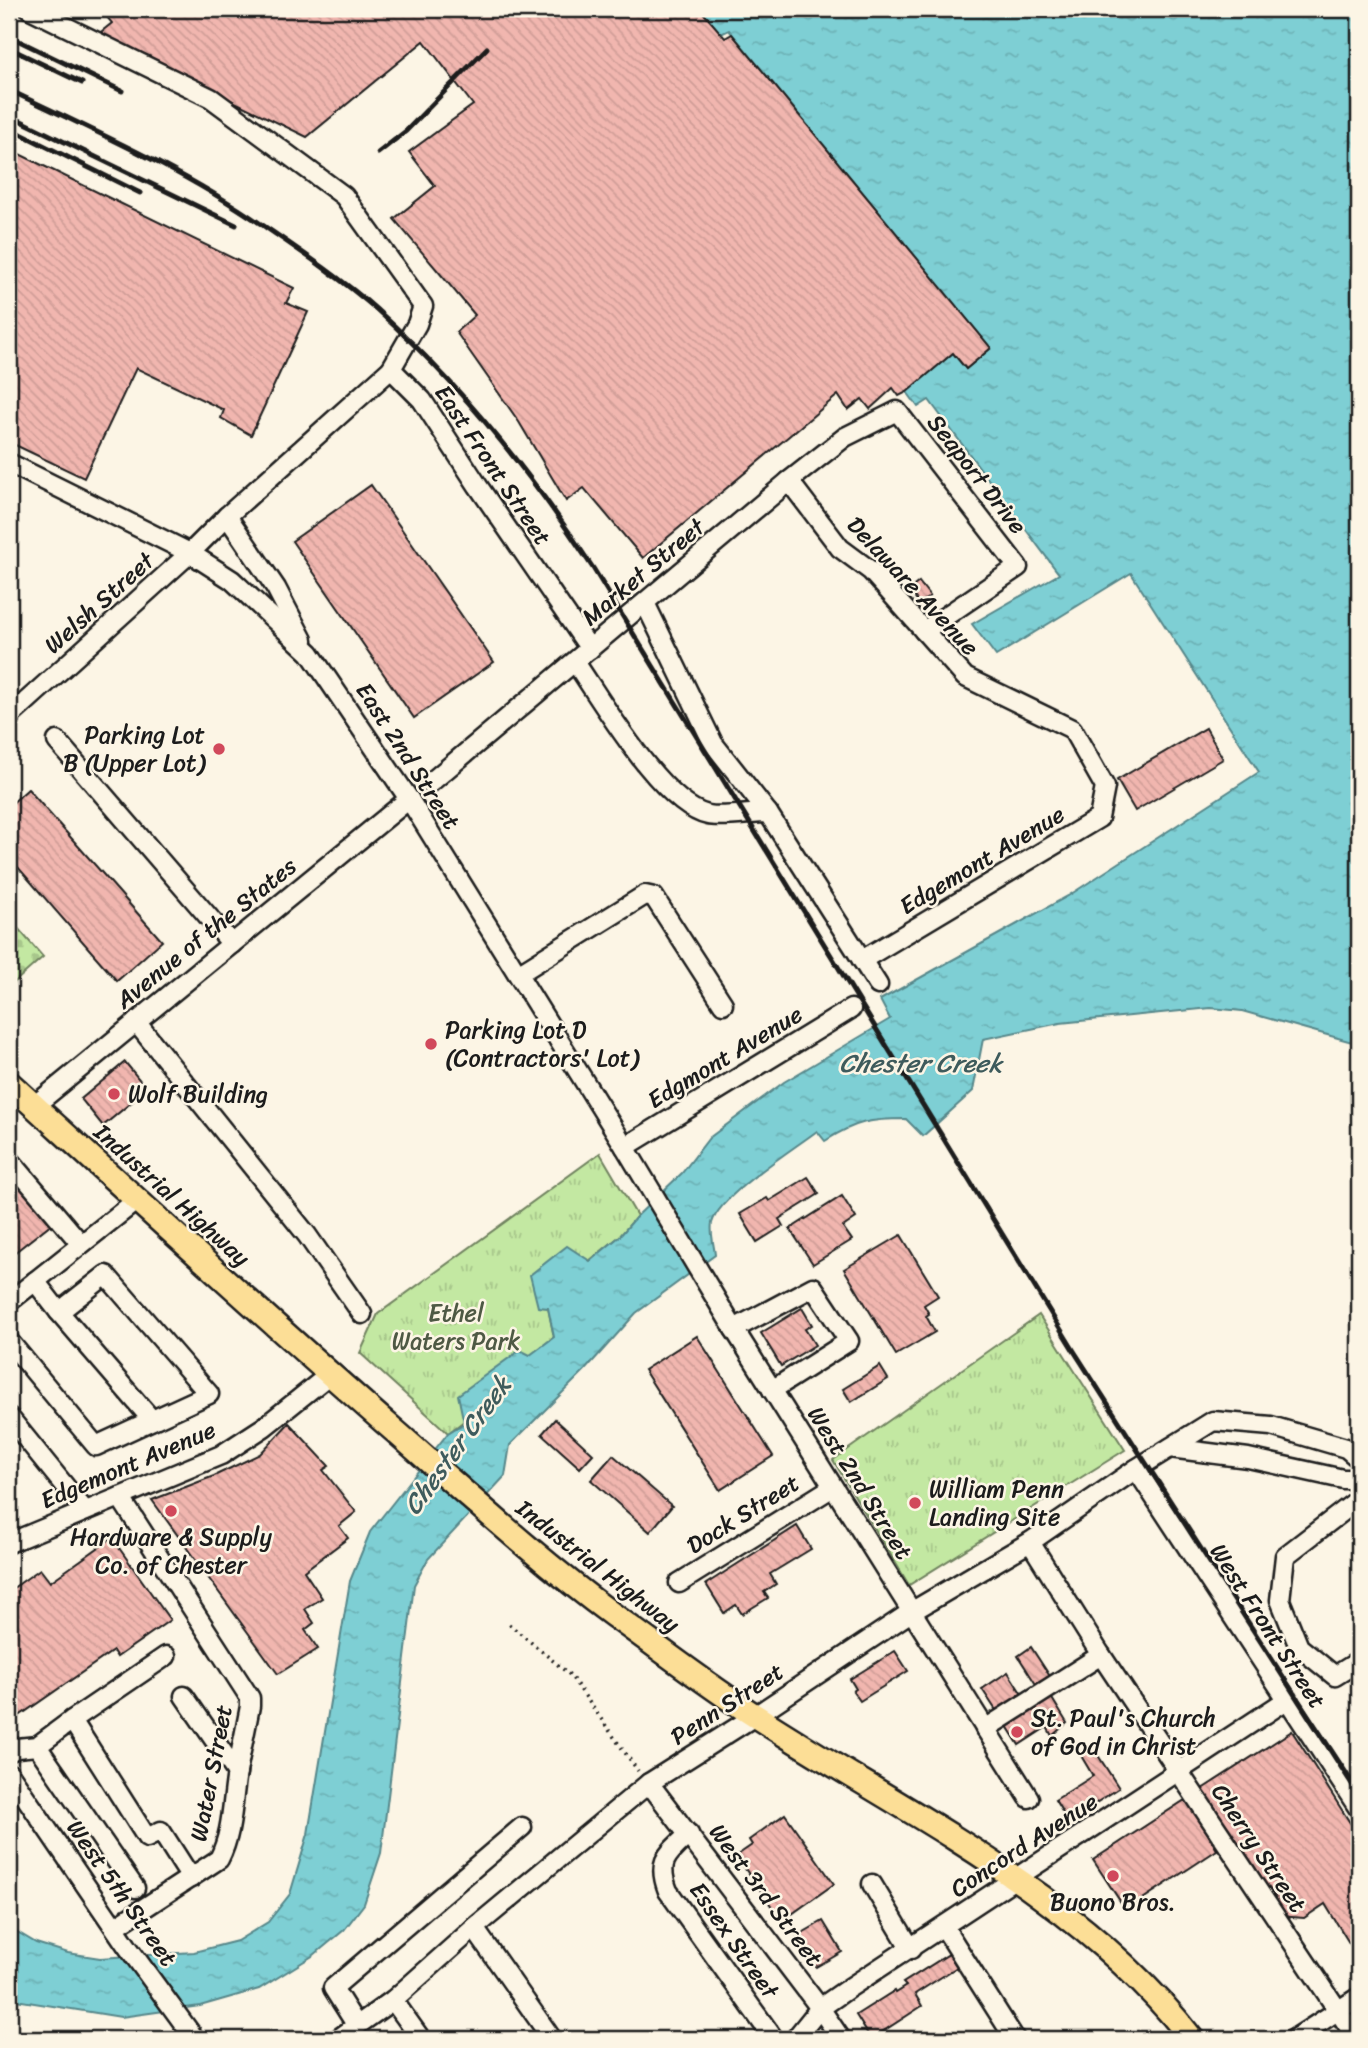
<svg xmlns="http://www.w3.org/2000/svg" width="1368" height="2048" viewBox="0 0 1368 2048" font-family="Sriracha,sans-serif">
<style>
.cemetery{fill:url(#cemetery-stones);stroke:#70825f;stroke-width:2}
.park{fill:url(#park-tufts);stroke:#70825f;stroke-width:2}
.water{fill:url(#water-ripples);stroke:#57878a;stroke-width:2}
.building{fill:url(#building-back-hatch);stroke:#1c1c1c;stroke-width:2}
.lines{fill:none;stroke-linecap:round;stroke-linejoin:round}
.minor-casing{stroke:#1c1c1c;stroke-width:23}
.major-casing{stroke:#1c1c1c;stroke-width:28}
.path{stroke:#1c1c1c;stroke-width:3.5;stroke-dasharray:2 5;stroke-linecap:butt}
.minor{stroke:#fcf5e5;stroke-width:18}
.major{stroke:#fcde96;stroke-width:23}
.rail{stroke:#1c1c1c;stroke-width:5}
.poi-dot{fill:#d1495b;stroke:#fcf5e5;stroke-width:2.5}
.labels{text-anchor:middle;stroke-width:5;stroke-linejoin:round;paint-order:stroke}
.street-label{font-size:24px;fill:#1c1c1c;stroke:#fcf5e5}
.poi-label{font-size:24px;fill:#1c1c1c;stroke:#fcf5e5;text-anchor:start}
.park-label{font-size:24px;fill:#4e5944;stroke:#fcf5e5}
.water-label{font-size:26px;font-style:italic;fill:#3e5b5c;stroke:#fcf5e5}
</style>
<defs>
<pattern id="cemetery-stones" width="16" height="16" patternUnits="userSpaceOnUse" patternTransform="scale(1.75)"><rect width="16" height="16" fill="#c3e8a2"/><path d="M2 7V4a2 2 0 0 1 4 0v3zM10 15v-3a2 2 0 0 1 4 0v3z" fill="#a7c68b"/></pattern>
<pattern id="park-tufts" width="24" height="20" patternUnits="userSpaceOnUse" patternTransform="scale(1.75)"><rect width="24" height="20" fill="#c3e8a2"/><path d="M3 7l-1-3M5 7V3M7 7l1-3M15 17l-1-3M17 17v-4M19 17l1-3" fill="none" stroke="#a7c68b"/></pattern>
<pattern id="water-ripples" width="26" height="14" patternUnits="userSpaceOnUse" patternTransform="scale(1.75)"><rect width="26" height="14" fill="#7ecfd4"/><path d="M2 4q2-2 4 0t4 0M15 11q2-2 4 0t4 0" fill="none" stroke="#6cb1b5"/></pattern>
<pattern id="building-back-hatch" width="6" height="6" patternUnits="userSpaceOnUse" patternTransform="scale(1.75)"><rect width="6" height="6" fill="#f1b6af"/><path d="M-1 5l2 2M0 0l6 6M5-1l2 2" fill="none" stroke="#ce9c96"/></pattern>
</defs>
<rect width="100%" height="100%" fill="#fcf5e5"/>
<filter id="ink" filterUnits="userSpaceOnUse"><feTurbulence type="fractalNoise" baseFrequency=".0143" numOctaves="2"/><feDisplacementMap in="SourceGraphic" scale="14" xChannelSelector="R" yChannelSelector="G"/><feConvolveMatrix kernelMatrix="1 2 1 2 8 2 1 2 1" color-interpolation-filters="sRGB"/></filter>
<g filter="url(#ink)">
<polygon class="cemetery" points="9,918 43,957 9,987"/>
<g class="park">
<path d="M600 1153 637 1216 620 1236 589 1261 548 1308 554 1337C515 1366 487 1406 448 1433L360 1353 378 1314Z"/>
<polygon points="1039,1315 1125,1450 909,1585 833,1460"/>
</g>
<path class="water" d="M700 9H1359V1044L1242 1011 1211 1008 1060 1023 983 1039 973 1091 923 1136 906 1119C871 1119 856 1121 825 1141L817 1131C792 1150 720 1195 712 1223 710 1232 714 1245 715 1255L636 1313 585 1370 510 1445 505 1476 428 1559 414 1585 381 1853 364 1904 344 1930 314 1955 259 1989 200 2006 121 2017 9 1999V1927L36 1943 68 1953 100 1958 194 1952 237 1941 268 1922 290 1894 308 1834 350 1581 370 1532 448 1433 464 1423 458 1395 520 1350 530 1355 554 1337 548 1308 538 1307 530 1275 567 1246 590 1261 620 1236 637 1216 682 1173 709 1138 784 1082 890 1019 880 1000 1068 896 1259 772 1131 573 996 656 972 624 1059 574 929 400 918 407 907 392 953 353 966 369 991 348 729 30 721 34Z"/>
<g class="building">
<polygon points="81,9 700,9 725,38 732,34 991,348 966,369 953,353 907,392 899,396 893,388 870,409 862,399 848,410 838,395 643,558 584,488 566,501 519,422 456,332 475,315 394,219 435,186 409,152 473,105 424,41 307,137 97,35 112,23 102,11 96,16"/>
<polygon points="9,149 294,288 286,303 308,312 251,435 221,418 224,410 136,368 84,478 9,442"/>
<polygon points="371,485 494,662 414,718 292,541"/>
<polygon points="919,582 930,596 920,604 909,590"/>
<polygon points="1206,728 1223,759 1135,811 1117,780"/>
<polygon points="28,789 162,941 117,981 9,857 9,806"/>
<polygon points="125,1062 147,1089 103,1126 81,1099"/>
<polygon points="9,1172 52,1223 9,1257"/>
<polygon points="808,1177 819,1194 779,1219 783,1226 757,1242 740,1214 767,1198 769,1201"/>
<polygon points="842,1196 856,1218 843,1227 852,1240 813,1264 790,1229"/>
<polygon points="901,1235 938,1296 924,1305 929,1314 926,1316 935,1332 896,1355 844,1269"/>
<polygon points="802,1308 812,1325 805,1329 815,1345 781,1366 761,1333"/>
<polygon points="697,1336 773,1456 720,1490 644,1370"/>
<polygon points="880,1366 888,1379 851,1402 843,1389"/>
<polygon points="555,1419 593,1454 580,1468 542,1434"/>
<polygon points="289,1423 329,1466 323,1470 356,1512 339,1526 348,1538 304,1571 322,1598 305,1609 314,1623 305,1630 318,1649 278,1674 152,1500 214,1476 260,1454"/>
<polygon points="613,1455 672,1506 650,1532 591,1480"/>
<polygon points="797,1526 811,1549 770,1574 776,1584 764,1592 768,1598 742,1614 736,1605 724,1613 706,1584"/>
<polygon points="112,1538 170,1620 117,1657 113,1651 9,1723 9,1591 40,1569 50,1582"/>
<polygon points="1031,1647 1051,1678 1037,1686 1018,1656"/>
<polygon points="895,1651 908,1671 860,1701 853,1691 856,1689 850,1679"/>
<polygon points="1008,1672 1025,1699 999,1715 982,1689"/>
<polygon points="1051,1697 1067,1723 1052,1736 1047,1727 1019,1745 1007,1726"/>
<polygon points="1292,1731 1359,1837 1359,1959 1325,1904 1304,1918 1279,1916 1199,1791"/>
<polygon points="1092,1746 1119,1788 1068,1821 1055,1800 1093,1776 1080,1754"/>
<polygon points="1188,1798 1217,1850 1126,1910 1093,1860"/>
<polygon points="785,1814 834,1884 782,1921 736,1856 752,1845 749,1840"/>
<polygon points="823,1921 842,1952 816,1967 797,1936"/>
<polygon points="949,1954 957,1967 915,1994 922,2006 871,2039 856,2015 894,1991 895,1993 906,1986 903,1983"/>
</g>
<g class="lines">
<g class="minor-casing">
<g id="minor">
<polyline points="30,9 211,98 344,196 423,306 417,324 391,369 422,400 478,486 590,649"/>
<polyline points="9,463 190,553 232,580 310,653 409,799 625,1147 734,1329 1029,1798"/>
<polyline points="789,481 840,548 871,571 965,677 1072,729 1105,787 1099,818 862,960"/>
<polyline points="227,516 276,588 303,640"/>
<polyline points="645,603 713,743 768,813"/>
<path d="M575 662C602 701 662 805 708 815 721 818 753 813 768 813L878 985"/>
<polyline points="9,717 190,553 227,516 391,369"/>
<polyline points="57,741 232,944"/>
<polyline points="430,783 789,481 845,437 897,411 1018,567 924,631"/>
<polyline points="518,974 645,895 654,897 723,1004"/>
<polyline points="136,1022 307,1235 362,1314"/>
<polyline points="34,1106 409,799"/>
<polyline points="625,1147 851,1009"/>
<polyline points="9,1159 81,1244"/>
<polyline points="9,1302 137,1200"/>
<polyline points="59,1312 152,1420"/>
<polyline points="734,1329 813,1287 849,1341 772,1390"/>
<polyline points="9,1341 96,1446 209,1394 106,1275 59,1312 35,1281"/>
<polyline points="9,1417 85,1511"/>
<polyline points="1170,1448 1248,1458 1343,1479 1359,1479"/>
<polyline points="1136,1469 1359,1809"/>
<polyline points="1359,1499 1285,1556 1280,1600 1299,1647 1335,1676 1359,1661"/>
<polyline points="1030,1542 1101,1655 1357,2039"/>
<polyline points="9,1543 221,1455 264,1427 330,1374"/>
<polyline points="679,1583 833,1487"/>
<polyline points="166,1656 72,1720 147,1838 161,1831 191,1878"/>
<polyline points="184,1696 237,1773"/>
<polyline points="72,1720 37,1746 135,1888"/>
<polyline points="985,1729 1101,1655"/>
<polyline points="9,1752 17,1748 37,1746"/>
<polyline points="9,1773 127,1946 195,2039"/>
<polyline points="649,1783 820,2008 841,2039"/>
<path d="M689 1834C668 1854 656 1860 668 1891L774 2039"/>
<polyline points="872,1884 911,1949"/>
<path d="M115 1927 219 1859C233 1832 232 1801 237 1772 241 1750 246 1728 250 1706V1698L120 1497"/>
<polyline points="944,1927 1015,2039"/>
<polyline points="474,1928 552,2039"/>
<polyline points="393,2000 421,2039"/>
<polyline points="357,2026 333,1988 522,1827"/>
<polyline points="338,2039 393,2000 474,1928 649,1783 755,1716 911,1612 1030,1542 1136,1469 1213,1421 1271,1426 1346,1448 1359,1459"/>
<polyline points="795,2039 820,2008 846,1990 1288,1699"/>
<polyline points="1294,2039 1359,1997"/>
</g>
</g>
<g class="major-casing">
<path id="major" d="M9 1083C137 1200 265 1318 396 1432 467 1494 537 1559 613 1615 661 1649 708 1686 757 1717 908 1815 1079 1894 1192 2039"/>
</g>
<polyline class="path" points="509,1624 570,1675 638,1771"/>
<use href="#minor" class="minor"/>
<use href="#major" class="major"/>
<g class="rail">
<polyline points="9,36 122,91"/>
<polyline points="9,48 82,83"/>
<path d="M9 90C94 131 183 170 261 224 299 250 342 279 376 309 461 385 531 473 593 568L1074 1351 1359 1795"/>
<polyline points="9,115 236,225"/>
<polyline points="9,128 140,193"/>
<polyline points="378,153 406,131 487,48"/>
</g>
</g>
</g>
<g class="poi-dot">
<circle cx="219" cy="749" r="7"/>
<circle cx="431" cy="1044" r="7"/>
<circle cx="114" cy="1094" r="7"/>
<circle cx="915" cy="1503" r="7"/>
<circle cx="171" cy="1511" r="7"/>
<circle cx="1017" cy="1732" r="7"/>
<circle cx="1113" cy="1876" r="7"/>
</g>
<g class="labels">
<g class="street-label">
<text transform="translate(493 465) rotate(56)" y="8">East Front Street</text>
<text transform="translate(977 474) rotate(52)" y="8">Seaport Drive</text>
<text transform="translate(643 572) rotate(-40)" y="8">Market Street</text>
<text transform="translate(913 586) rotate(47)" y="8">Delaware Avenue</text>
<text transform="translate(99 603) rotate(-42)" y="8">Welsh Street</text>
<text transform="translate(408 756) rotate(57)" y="8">East 2nd Street</text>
<text transform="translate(982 860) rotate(-31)" y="8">Edgemont Avenue</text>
<text transform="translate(206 933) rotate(-39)" y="8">Avenue of the States</text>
<text transform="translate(725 1057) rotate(-31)" y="8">Edgmont Avenue</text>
<text transform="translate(172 1195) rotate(42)" y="8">Industrial Highway</text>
<text transform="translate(128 1465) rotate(-23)" y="8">Edgemont Avenue</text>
<text transform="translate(860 1483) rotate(58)" y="8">West 2nd Street</text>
<text transform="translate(743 1514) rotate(-32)" y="8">Dock Street</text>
<text transform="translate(598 1566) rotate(38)" y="8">Industrial Highway</text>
<text transform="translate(1268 1626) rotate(57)" y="8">West Front Street</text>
<text transform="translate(727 1704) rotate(-33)" y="8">Penn Street</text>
<text transform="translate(211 1773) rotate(-79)" y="8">Water Street</text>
<text transform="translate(1024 1845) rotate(-33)" y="8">Concord Avenue</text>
<text transform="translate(1259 1848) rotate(56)" y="8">Cherry Street</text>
<text transform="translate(122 1893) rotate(55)" y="8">West 5th Street</text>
<text transform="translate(766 1895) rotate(53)" y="8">West 3rd Street</text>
<text transform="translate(734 1940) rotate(55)" y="8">Essex Street</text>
</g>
<g class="poi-label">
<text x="205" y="743" text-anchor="end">Parking Lot<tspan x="205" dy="28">B (Upper Lot)</tspan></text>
<text x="445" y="1038">Parking Lot D<tspan x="445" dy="28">(Contractors' Lot)</tspan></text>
<text x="128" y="1102">Wolf Building</text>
<text x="929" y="1497">William Penn<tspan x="929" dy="28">Landing Site</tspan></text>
<text x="171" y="1545" text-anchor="middle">Hardware &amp; Supply<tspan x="171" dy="28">Co. of Chester</tspan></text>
<text x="1031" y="1726">St. Paul's Church<tspan x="1031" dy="28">of God in Christ</tspan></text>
<text x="1113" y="1910" text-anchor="middle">Buono Bros.</text>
</g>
<g class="park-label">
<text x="456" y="1321">Ethel<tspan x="456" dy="28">Waters Park</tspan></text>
</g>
<g class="water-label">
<text x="921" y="1072">Chester Creek</text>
<text transform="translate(457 1445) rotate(-54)" y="9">Chester Creek</text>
</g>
</g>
<rect width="1368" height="2048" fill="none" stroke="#fcf5e5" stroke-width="35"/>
<rect x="18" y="18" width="1333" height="2013" fill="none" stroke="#1c1c1c" stroke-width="2.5" filter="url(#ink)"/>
</svg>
